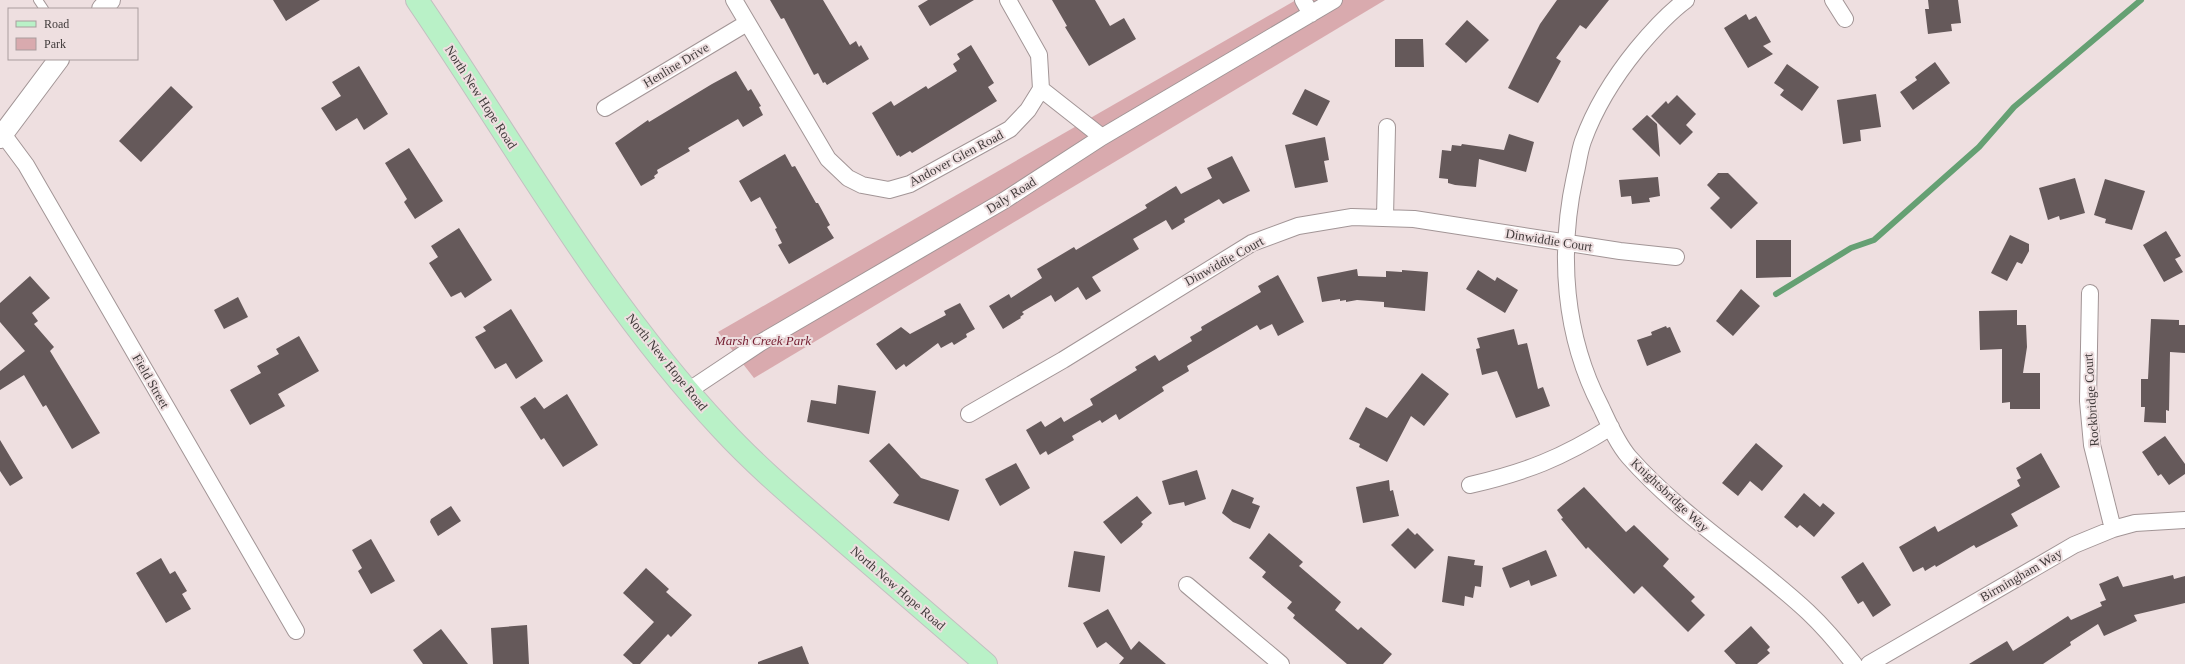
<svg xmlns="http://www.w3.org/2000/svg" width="2185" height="664" font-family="Georgia,serif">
<rect width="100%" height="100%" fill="#eedfe0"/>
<!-- green -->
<path fill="#d9aaae" d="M 1296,0 L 1385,0 L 754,378 L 718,332 Z"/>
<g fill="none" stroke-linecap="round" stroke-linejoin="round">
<!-- stream -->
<path stroke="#65a073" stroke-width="6" d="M 1776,294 L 1851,248 L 1874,240 L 1979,147 L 2014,107 L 2141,0"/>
</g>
<!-- building -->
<path fill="#65595a" d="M 273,0 L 320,0 L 286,21 Z
M 770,0 L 823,0 L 850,45 L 856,41 L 859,47 L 861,45 L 869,59 L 827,85 L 825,82 L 823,83 L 818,73 L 814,75 L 784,18 L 781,19 Z
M 928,0 L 974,0 L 930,26 L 918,6 Z
M 1052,0 L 1095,0 L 1110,26 L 1124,18 L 1136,39 L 1089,66 L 1065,27 L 1067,26 Z
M 1557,0 L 1609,0 L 1586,29 L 1580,25 L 1556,58 L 1561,61 L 1538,103 L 1508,88 L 1540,24 Z
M 1928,0 L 1958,0 L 1961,23 L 1951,24 L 1952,31 L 1928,34 L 1925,9 L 1929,9 Z
M 1746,14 L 1749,20 L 1756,16 L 1771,42 L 1763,46 L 1773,54 L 1748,68 L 1724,28 Z
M 1467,20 L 1489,40 L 1466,63 L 1445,44 Z
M 1395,39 L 1423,39 L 1424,67 L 1395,67 Z
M 971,45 L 994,83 L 988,87 L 997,101 L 912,153 L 910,151 L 900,157 L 899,155 L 897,156 L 872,113 L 891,101 L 894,106 L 926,86 L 928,89 L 957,71 L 953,64 L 960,59 L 957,54 Z
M 1935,62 L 1950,83 L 1913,110 L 1900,92 L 1917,80 L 1915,77 Z
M 1787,64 L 1819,87 L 1802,111 L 1780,95 L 1784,90 L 1774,83 Z
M 359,66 L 388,114 L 364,130 L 357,118 L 336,131 L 321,108 L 341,96 L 332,82 Z
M 736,71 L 748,91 L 751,89 L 761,106 L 759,107 L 763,115 L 743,127 L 738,119 L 688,148 L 690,151 L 657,170 L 658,173 L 654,176 L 655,178 L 641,186 L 615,143 L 648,120 L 649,122 L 712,84 Z
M 171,86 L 193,107 L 141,162 L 119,141 Z
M 1305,89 L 1330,101 L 1317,126 L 1292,114 Z
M 1876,94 L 1881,127 L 1860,130 L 1861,141 L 1843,144 L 1837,100 Z
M 1677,95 L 1696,114 L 1686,125 L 1693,132 L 1680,145 L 1651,116 L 1666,101 L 1668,104 Z
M 1647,115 L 1657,124 L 1660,157 L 1632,129 Z
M 1509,134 L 1534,142 L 1526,172 L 1479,159 L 1476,187 L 1455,185 L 1448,183 L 1448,179 L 1439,178 L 1442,150 L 1451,151 L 1452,145 L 1461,146 L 1462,144 L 1504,150 Z
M 1325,137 L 1329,160 L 1324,161 L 1328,182 L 1295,188 L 1285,145 Z
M 409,148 L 443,201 L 415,219 L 404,202 L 407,199 L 385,163 Z
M 785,154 L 792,167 L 795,166 L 816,203 L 818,203 L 830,225 L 827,227 L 834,238 L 789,264 L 778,245 L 782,243 L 775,229 L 777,228 L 760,197 L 751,202 L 739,181 Z
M 1232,156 L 1250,191 L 1223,204 L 1219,199 L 1184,219 L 1185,222 L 1172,230 L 1166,220 L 1133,239 L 1139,249 L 1092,277 L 1101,291 L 1086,300 L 1078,287 L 1055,302 L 1051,295 L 1022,312 L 1024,314 L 1020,317 L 1021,318 L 1003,329 L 989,306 L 1009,294 L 1011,298 L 1042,278 L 1037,269 L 1074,247 L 1076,250 L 1147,208 L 1145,205 L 1176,186 L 1181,194 L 1212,178 L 1207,168 Z
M 1718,173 L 1728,173 L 1758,203 L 1731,229 L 1710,208 L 1720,198 L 1707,185 Z
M 1658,177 L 1660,196 L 1649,198 L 1650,202 L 1632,204 L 1631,196 L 1621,197 L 1619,180 Z
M 2075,178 L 2085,213 L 2060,220 L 2059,216 L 2048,220 L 2039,188 Z
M 2105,179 L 2145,191 L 2132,230 L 2105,223 L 2106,219 L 2094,215 Z
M 459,228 L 492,280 L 465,298 L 461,292 L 451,297 L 429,263 L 438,257 L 431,246 Z
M 2166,231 L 2181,256 L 2175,259 L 2183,272 L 2164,282 L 2143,245 Z
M 2010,235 L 2029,244 L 2029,251 L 2022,264 L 2017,262 L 2007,281 L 1991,273 Z
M 1756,240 L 1791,240 L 1791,277 L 1756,278 Z
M 1357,269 L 1358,276 L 1386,277 L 1386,271 L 1402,272 L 1402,270 L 1428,272 L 1425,311 L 1384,307 L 1384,302 L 1357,300 L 1346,302 L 1346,300 L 1340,301 L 1340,299 L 1322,302 L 1317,277 Z
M 1478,270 L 1495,281 L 1497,277 L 1518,290 L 1505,313 L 1466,289 Z
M 1278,275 L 1304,322 L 1278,336 L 1272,324 L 1260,330 L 1257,325 L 1187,366 L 1189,371 L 1162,387 L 1164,391 L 1119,420 L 1116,414 L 1102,423 L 1100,420 L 1072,436 L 1074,440 L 1048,455 L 1046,451 L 1040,455 L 1026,430 L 1041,421 L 1045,427 L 1061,417 L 1064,422 L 1093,405 L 1090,399 L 1137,370 L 1135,367 L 1155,355 L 1159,361 L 1192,341 L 1190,337 L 1202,330 L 1201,327 L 1261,292 L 1258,286 Z
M 30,276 L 50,298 L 32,313 L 38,321 L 34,324 L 54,347 L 50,351 L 100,433 L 72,449 L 46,405 L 43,407 L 24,375 L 0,390 L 0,371 L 25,351 L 0,322 L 0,303 Z
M 1741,289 L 1760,306 L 1733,336 L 1716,321 Z
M 238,297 L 248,317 L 224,329 L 214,310 Z
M 960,303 L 975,329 L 966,334 L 967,337 L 954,345 L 952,342 L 941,348 L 938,343 L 906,367 L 904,364 L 896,370 L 876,344 L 901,327 L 910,334 L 946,315 L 944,311 Z
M 511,309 L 543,361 L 516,379 L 506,363 L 495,369 L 475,337 L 486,331 L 483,327 Z
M 2017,310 L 2017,325 L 2026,325 L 2027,347 L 2023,373 L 2040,373 L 2040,409 L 2010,409 L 2010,402 L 2002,403 L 2002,349 L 1980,350 L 1979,311 Z
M 2151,319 L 2179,320 L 2179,325 L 2185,325 L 2185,353 L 2170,352 L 2169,411 L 2166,410 L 2166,423 L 2144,422 L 2145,407 L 2141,407 L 2141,379 L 2148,379 Z
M 1666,326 L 1667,328 L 1670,327 L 1681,352 L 1647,366 L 1637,340 L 1652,335 L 1651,332 Z
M 1514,329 L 1518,345 L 1527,343 L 1538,389 L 1543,387 L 1550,406 L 1516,418 L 1497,371 L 1482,375 L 1476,349 L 1480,348 L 1477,338 Z
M 299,336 L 319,371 L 278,394 L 285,406 L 250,425 L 230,390 L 261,373 L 257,366 L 279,354 L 276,349 Z
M 1422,373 L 1449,394 L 1424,426 L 1411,416 L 1387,462 L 1359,447 L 1360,444 L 1349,439 L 1366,407 L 1387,418 Z
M 838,385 L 876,391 L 869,434 L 807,422 L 811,400 L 836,404 Z
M 567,394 L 598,445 L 563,467 L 544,438 L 541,440 L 520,407 L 535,397 L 544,409 Z
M 2165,436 L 2185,464 L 2185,474 L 2169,485 L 2161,474 L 2158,476 L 2142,452 Z
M 0,440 L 23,478 L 10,486 L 0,471 Z
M 889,443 L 921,478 L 959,490 L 949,521 L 893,503 L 899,495 L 869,461 Z
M 1756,443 L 1783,466 L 1762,491 L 1750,481 L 1738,496 L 1722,483 Z
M 2041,453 L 2060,487 L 2011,514 L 2018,526 L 1976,548 L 1974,545 L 1936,567 L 1935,565 L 1925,571 L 1923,567 L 1913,572 L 1899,547 L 1935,526 L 1938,532 L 2020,486 L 2017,480 L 2021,478 L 2016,468 Z
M 1016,463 L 1030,488 L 1000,506 L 985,479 Z
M 1197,470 L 1206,499 L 1185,506 L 1184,502 L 1169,505 L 1162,481 Z
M 1389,480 L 1390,491 L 1393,490 L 1399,516 L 1363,523 L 1356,487 Z
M 1584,487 L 1626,532 L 1634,525 L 1669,559 L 1663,566 L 1695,597 L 1691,601 L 1705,615 L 1688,632 L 1642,586 L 1634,594 L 1588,547 L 1586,549 L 1561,519 L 1563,518 L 1557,510 Z
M 1232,489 L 1254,498 L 1252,503 L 1260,506 L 1250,529 L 1233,522 L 1222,513 Z
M 1804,493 L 1820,507 L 1823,503 L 1835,513 L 1814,537 L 1800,525 L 1797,528 L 1784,517 Z
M 1137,496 L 1152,513 L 1141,522 L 1143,524 L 1141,527 L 1121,544 L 1103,522 Z
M 451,506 L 461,521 L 438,536 L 430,522 L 431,519 Z
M 1408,528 L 1415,535 L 1417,533 L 1434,550 L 1415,569 L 1391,545 Z
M 1269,533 L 1303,562 L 1299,566 L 1341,602 L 1335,610 L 1358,630 L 1361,627 L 1392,654 L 1383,664 L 1347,664 L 1293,618 L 1295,615 L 1287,608 L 1292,602 L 1262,577 L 1266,572 L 1249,558 Z
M 371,539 L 395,581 L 371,594 L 358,571 L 362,568 L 352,550 Z
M 1546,550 L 1557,576 L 1531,586 L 1529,580 L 1510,588 L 1502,568 Z
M 1074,551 L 1105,556 L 1100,592 L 1068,587 Z
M 1448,556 L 1475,560 L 1474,565 L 1483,566 L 1481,587 L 1475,586 L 1473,598 L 1465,596 L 1464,606 L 1442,602 Z
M 161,558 L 170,574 L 175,571 L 187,591 L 182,594 L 191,609 L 166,623 L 136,573 Z
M 1863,562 L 1891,605 L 1873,617 L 1863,601 L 1858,604 L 1841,577 Z
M 646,568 L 669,589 L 666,592 L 692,615 L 671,637 L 668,634 L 640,664 L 633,664 L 623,655 L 654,622 L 623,593 Z
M 2173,575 L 2174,579 L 2185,576 L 2185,603 L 2134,615 L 2137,621 L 2104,636 L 2098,624 L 2070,642 L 2071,645 L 2043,664 L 1969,664 L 2007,641 L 2013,651 L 2068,616 L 2071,620 L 2102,606 L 2100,602 L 2106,600 L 2099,584 L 2118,576 L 2123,587 Z
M 1108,609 L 1131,650 L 1139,641 L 1166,664 L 1119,664 L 1124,658 L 1106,642 L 1097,648 L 1083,623 Z
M 527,625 L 529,664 L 493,664 L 491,628 Z
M 1751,626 L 1770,647 L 1767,650 L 1770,653 L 1757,664 L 1736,664 L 1724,651 Z
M 441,629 L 468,664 L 423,664 L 413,650 Z
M 802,646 L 809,664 L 758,664 L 758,662 Z"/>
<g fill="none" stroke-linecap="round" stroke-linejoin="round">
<!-- service casing -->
<g stroke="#a29596" stroke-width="10">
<path id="service" d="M 38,0 L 44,9"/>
</g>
<!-- minor casing -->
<g stroke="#a29596" stroke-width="18">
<path id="minor" d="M 734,0 L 828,159 L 848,178 L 862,185 L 889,190 L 910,184 L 1010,129 L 1028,110 L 1041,89 L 1039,55 L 1008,0
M 1303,0 L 1311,14
M 1686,0 C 1667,14 1652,31 1637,49 C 1615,76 1595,108 1583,141 C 1579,152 1578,165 1575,176 C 1558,254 1564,336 1601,407 C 1609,424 1617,443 1629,457 C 1682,517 1750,558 1808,612 C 1825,628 1840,646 1854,664
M 1833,0 L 1845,19
M 1041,89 L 1102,137
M 605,108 L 747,23
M 3,134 L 26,165 L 296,631
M 1385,217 L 1387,127
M 2090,293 L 2088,401 L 2092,445 L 2113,529
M 688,391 L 760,343 L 1005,200 L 1102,137 L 1334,0
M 969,414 L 1063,360 L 1252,243 L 1298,226 L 1352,217 L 1414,219 L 1620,251 L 1676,257
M 1470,485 C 1526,472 1562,458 1611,427
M 1187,585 L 1281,664
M 1869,664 L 2074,545 L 2113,529 L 2135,523 L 2185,520"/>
</g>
<!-- tertiary casing -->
<g stroke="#a29596" stroke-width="22">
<path id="tertiary" d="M 102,9 L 110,0
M 0,138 L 59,59"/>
</g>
<!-- primary casing -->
<g stroke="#c2c0c0" stroke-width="24">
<path id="primary" d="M 417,0 C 516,145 601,300 722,429 C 758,468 799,502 839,537 C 888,579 937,622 986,664"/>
</g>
<!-- service -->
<use href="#service" stroke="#fff" stroke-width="8"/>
<!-- minor -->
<use href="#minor" stroke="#fff" stroke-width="16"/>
<!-- tertiary -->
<use href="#tertiary" stroke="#fff" stroke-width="20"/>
<!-- primary -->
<use href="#primary" stroke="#b9f1c7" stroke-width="22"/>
</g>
<g text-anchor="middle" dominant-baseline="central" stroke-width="4" stroke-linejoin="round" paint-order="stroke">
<!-- street labels -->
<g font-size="13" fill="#413b3b" stroke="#eedfe0">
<text transform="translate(676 65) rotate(-31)">Henline Drive</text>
<text transform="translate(481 97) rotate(57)">North New Hope Road</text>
<text transform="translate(956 158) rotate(-28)">Andover Glen Road</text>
<text transform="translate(1011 195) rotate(-32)">Daly Road</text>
<text transform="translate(1549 240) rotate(9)">Dinwiddie Court</text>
<text transform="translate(1224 261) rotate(-29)">Dinwiddie Court</text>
<text transform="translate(667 362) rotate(51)">North New Hope Road</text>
<text transform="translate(151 381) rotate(60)">Field Street</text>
<text transform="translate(2091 400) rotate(-94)">Rockbridge Court</text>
<text transform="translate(1670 495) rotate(43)">Knightsbridge Way</text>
<text transform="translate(2021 575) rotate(-30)">Birmingham Way</text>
<text transform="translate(898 588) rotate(41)">North New Hope Road</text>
</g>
<!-- park labels -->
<g font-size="13" font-style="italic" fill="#741d30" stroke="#eedfe0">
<text x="763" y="340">Marsh Creek Park</text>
</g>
</g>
<!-- legend -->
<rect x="8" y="8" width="130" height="52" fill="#eedfe0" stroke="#a99d9e"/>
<rect x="16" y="21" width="20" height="6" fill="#b9f1c7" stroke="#a99d9e"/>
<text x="44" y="28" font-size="12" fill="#413b3b">Road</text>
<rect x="16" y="38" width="20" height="12" fill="#d9aaae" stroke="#a99d9e"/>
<text x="44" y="48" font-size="12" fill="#413b3b">Park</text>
</svg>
